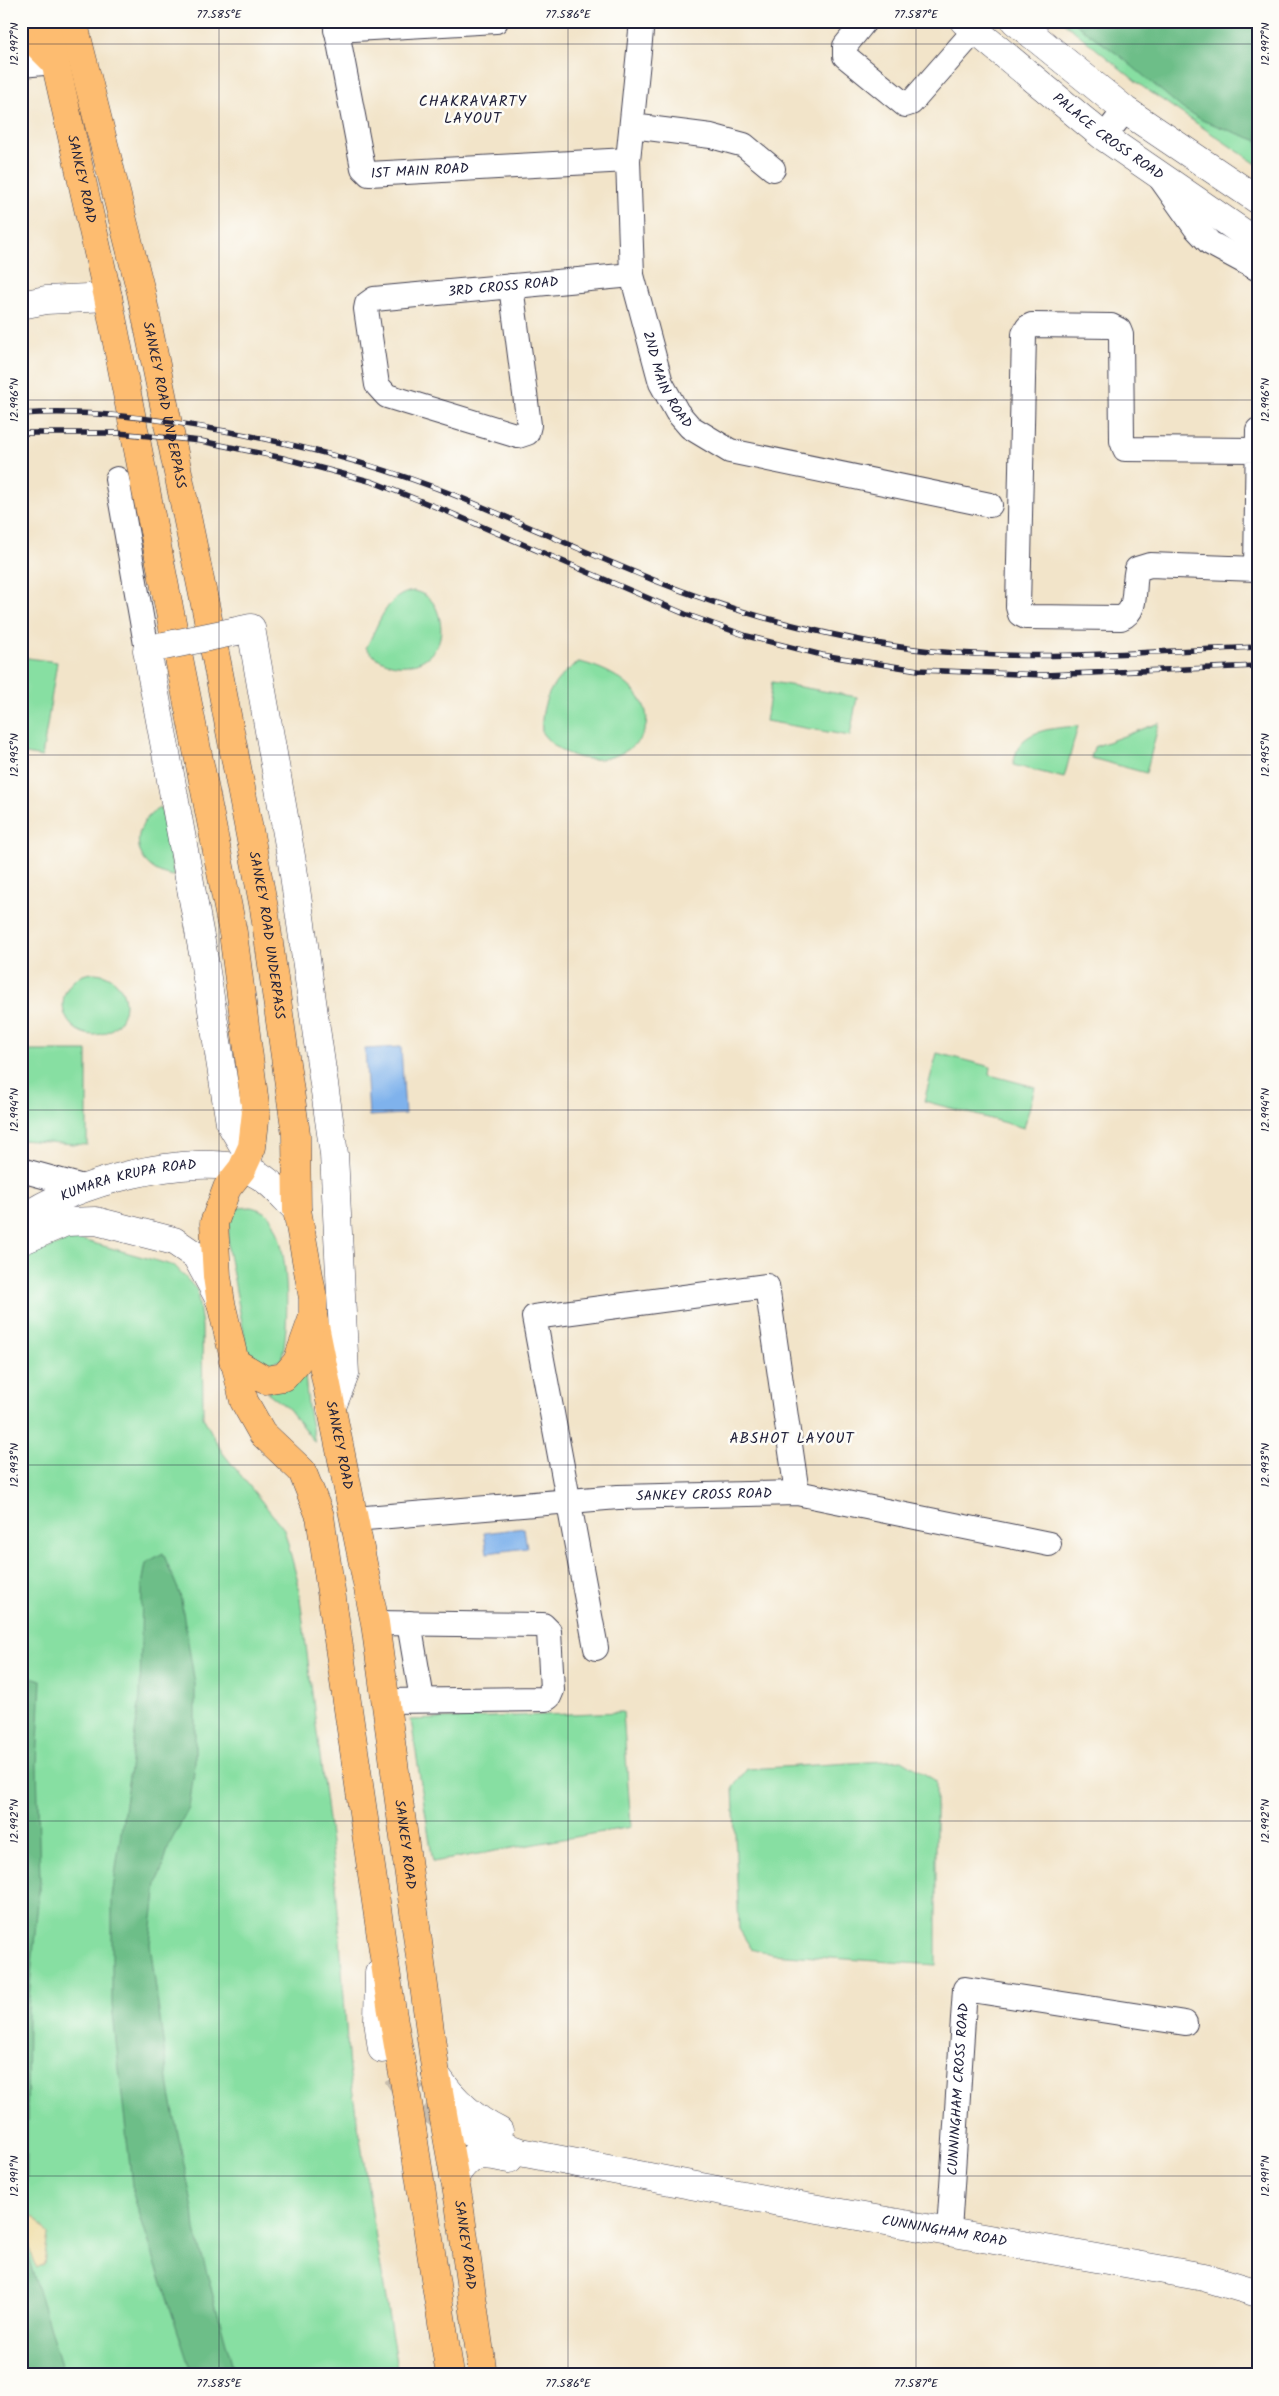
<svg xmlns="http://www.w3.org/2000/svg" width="1279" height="2396" font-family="Kalam,sans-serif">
<rect width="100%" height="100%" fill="#fdfcf7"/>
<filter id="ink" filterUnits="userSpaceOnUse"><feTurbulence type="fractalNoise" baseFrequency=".02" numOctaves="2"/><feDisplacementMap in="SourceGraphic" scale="10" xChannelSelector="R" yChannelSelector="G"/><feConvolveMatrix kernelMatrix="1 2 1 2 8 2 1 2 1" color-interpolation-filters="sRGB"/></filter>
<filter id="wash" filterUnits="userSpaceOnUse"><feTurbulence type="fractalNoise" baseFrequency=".0096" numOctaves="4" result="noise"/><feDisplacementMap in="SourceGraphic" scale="20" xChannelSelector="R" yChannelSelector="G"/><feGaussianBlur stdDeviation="1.12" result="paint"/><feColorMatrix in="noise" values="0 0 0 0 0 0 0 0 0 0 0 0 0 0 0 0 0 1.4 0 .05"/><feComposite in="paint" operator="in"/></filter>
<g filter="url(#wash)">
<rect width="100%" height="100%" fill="#f2e4c9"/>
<!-- green -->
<path fill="#87dfa2" stroke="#54806e" d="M 1062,21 L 1258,21 L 1258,165 L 1143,87 Z
M 414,591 C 429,595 435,602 439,616 C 452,663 394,682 366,648 C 378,626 386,594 414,591 Z
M 21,657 L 57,662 L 42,757 L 21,753 Z
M 580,662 C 600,667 618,675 633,690 C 682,740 588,792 542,733 C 540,702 552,678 580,662 Z
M 772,682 L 857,697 L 850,736 L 766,721 Z
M 1159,723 L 1146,773 L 1091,758 L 1094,747 Z
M 1078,726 L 1064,778 L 1013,765 C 1014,760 1016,752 1019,746 C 1031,728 1059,728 1078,726 Z
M 161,807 L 174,876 C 134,871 125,827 161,807 Z
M63 1004a31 31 0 1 1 62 0a31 31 0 1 1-62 0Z
M 21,1051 L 87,1051 L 87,1145 L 21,1140 Z
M 937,1053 L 991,1067 L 990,1075 L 1035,1087 L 1024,1128 L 924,1101 Z
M 251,1207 C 255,1208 261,1210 265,1212 C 291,1231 290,1332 281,1360 L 265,1365 L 251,1358 L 246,1344 L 228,1248 L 229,1222 L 238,1208 Z
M 75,1238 L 175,1266 L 197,1290 L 202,1326 L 203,1417 L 222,1452 L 284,1529 L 298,1582 L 336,1883 L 349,2069 L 398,2375 L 21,2375 L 21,1262 L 33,1254 Z
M 305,1375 L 308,1407 L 315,1443 L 289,1409 L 267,1392 L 291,1385 Z
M 623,1712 L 631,1827 L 433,1862 L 411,1720 Z
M 902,1760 L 936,1781 L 936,1965 L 771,1954 L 751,1948 L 739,1929 L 733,1787 L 747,1769 Z"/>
<!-- forest -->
<path fill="#6dbe88" stroke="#487062" d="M 1072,21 L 1258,21 L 1258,141 L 1204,121 L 1183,109 L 1120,56 Z
M 163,1553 L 180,1594 L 195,1684 L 195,1765 L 189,1808 L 170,1843 L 157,1884 L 150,1944 L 170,2094 L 193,2209 L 195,2230 L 235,2375 L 192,2375 L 133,2194 L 112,2005 L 112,1897 L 140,1697 L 142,1585 L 146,1563 Z
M 21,1674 L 41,1680 L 37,1765 L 40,1880 L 28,2009 L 26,2250 L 64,2375 L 21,2375 Z"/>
<!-- sand -->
<path fill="#eeda9e" stroke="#887e6c" d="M 30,2215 L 35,2218 L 48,2234 L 44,2264 L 37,2268 C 27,2253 29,2233 30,2215 Z"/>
<!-- water -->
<path fill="#7fb2ec" stroke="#506a94" d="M 401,1047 L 405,1114 L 369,1116 L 365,1049 Z
M 524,1528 L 527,1548 L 487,1553 L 484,1533 Z"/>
</g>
<g filter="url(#ink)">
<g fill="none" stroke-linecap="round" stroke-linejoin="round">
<!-- tertiary-tunnel -->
<path stroke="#c8bdad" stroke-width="28" stroke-dasharray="28 14" stroke-linecap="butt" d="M 397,2075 C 410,2098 437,2114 459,2127"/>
<!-- minor casing -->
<g stroke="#413f50" stroke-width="26">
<g id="minor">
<path id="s1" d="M 335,21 L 363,168 L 369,174 L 628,160"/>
<path id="s2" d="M 642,21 L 628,160 L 632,275 L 661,383 L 677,412 L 690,427 L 730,451 L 990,505"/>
<path d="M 865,21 L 845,46 L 845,56 L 905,105 L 911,103 L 975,30"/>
<path d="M 336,30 L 496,21"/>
<path d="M 21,65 L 55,62"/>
<path d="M 632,126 L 711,136 L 744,145 L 773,169"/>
<path d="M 1104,137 L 1125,110"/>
<path d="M 1161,179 L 1195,227 L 1210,243 L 1258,269"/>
<path id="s3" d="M 511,286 L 529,425 L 527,433 L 518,436 L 387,396 L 377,385 L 366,309 L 367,304 L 374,299 L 632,275"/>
<path d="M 1258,450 L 1125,449 L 1122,441 L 1121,335 L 1119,330 L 1111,326 L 1032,325 L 1028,327 L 1024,334 L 1018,607 L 1020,614 L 1026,617 L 1121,618 C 1139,611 1132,586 1137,569 L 1150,565 L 1256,569 L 1258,430"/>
<path d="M 117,479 L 147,650"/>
<path d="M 21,1170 L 87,1188"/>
<path id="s4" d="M 354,1519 L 618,1497 L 797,1493 L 1049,1544"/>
<path d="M 375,1623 L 543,1625 L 549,1631 L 552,1690 L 549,1697 L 546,1699 L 386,1701"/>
<path d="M 409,1623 L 422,1699"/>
<path d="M 596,1648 L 534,1317 L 767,1286 L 797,1493"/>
<path id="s5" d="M 949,2231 L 965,1989 L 1185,2023"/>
</g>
</g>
<!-- tertiary casing -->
<g stroke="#413f50" stroke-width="29">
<g id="tertiary">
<path id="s6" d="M 964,21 L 1104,137 L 1258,243"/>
<path d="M 1015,21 L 1125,110 L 1258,200"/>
<path d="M 21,305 L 46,300 L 108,297"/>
<path d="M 237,631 L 251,628 L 293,868 L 334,1154 L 345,1374 L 331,1409"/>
<path d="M 164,646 L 147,650 L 203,953 L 230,1123 L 249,1155"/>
<path id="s7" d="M 21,1220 C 70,1183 192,1151 250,1171 C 269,1178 283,1197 297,1210"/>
<path d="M 21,1241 L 66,1222 L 96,1221 L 174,1241 L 196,1256 L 220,1300"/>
<path d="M 379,1973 L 378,2021 L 382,2049"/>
<path d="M 436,2075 C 452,2098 474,2119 499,2131"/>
<path id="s8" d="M 465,2130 L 480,2138 L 520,2152 L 784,2203 L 1204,2277 L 1258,2293"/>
<path d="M 454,2178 C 470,2151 480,2153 509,2159"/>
</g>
</g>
<!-- primary casing -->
<g stroke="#413f50" stroke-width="29">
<g id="primary">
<path d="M 21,21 L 24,31 L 55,62"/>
<path id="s9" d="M 46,21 L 108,297 L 233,933 L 256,1112 L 252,1147 L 242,1169 L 227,1188 L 214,1223 L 217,1276 L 221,1303 L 244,1401 L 262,1433 L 302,1471 L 320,1516 L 391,2005 L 408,2103 L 450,2375"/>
<path id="s10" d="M 73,21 L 141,292 L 217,663 L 264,908 L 296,1134 L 297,1210 L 313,1298 L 313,1316 L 375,1623 L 436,2075 L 459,2203 L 483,2375"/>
<path d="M 233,1361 L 265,1380 L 284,1377 L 297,1362 L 313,1317"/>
</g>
</g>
<!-- minor -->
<use href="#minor" stroke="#fff" stroke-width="24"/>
<!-- tertiary -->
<use href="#tertiary" stroke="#fff" stroke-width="28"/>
<!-- primary -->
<use href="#primary" stroke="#fdbc6f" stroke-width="28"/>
<!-- rail casing -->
<g stroke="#22223b" stroke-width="5.5">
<path id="rail" d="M 21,414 C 89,409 159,419 225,431 C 305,446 383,466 459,497 C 559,538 657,588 762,617 C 817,632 874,645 931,651 C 1040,661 1149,652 1258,647
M 21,433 L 118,433 L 201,441 L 283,458 L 373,482 L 446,511 L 685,614 L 747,636 L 822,655 L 918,670 L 1044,675 L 1258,666"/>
</g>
<!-- rail -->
<use href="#rail" stroke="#fdfcf7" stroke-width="4" stroke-dasharray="11" stroke-linecap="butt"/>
<!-- tertiary-bridge casing -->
<g stroke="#413f50" stroke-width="29" stroke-linecap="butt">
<path id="tertiary-bridge" d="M 164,646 L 237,631"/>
</g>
<!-- tertiary-bridge -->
<use href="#tertiary-bridge" stroke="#fff" stroke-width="28"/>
</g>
</g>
<!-- ticks -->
<path fill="none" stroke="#22223b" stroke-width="1" stroke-opacity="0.45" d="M 219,21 L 219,2375M 568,21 L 568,2375M 916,21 L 916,2375M 21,44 L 1258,44M 21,400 L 1258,400M 21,755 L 1258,755M 21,1110 L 1258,1110M 21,1465 L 1258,1465M 21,1821 L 1258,1821M 21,2176 L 1258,2176"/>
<g text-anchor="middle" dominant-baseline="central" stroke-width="5" stroke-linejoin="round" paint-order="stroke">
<!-- street labels -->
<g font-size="14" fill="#22223b" stroke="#fdfcf7">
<text stroke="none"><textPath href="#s6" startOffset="185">PALACE CROSS ROAD</textPath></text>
<text stroke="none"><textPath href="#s1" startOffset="209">1ST MAIN ROAD</textPath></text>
<text stroke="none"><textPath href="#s9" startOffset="162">SANKEY ROAD</textPath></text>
<text stroke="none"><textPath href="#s3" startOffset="530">3RD CROSS ROAD</textPath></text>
<text stroke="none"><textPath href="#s2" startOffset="366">2ND MAIN ROAD</textPath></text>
<text stroke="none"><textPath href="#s10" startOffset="395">SANKEY ROAD UNDERPASS</textPath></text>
<text stroke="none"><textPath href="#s10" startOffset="935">SANKEY ROAD UNDERPASS</textPath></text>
<text stroke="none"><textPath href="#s7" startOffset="116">KUMARA KRUPA ROAD</textPath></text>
<text stroke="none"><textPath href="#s10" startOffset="1451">SANKEY ROAD</textPath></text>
<text stroke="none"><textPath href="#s4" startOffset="351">SANKEY CROSS ROAD</textPath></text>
<text stroke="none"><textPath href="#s10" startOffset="1856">SANKEY ROAD</textPath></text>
<text stroke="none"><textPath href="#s5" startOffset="142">CUNNINGHAM CROSS ROAD</textPath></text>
<text stroke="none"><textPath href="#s8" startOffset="491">CUNNINGHAM ROAD</textPath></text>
<text stroke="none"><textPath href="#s10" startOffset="2261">SANKEY ROAD</textPath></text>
</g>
<!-- neighbourhood labels -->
<g font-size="15" letter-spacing="1" fill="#22223b" stroke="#fdfcf7">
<text x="473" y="102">CHAKRAVARTY<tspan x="473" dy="17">LAYOUT</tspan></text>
<text x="792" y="1439">ABSHOT LAYOUT</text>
</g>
</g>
<!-- margin -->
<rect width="1279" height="2396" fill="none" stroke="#fdfcf7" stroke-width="55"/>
<rect x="28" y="28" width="1224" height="2340" fill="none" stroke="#22223b" stroke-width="2"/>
<g font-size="12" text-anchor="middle" fill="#22223b">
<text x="219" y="18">77.585°E</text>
<text x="568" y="18">77.586°E</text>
<text x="916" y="18">77.587°E</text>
<text transform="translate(14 44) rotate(-90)" y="4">12.997°N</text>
<text transform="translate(1265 44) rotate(-90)" y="4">12.997°N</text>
<text transform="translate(14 400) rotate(-90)" y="4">12.996°N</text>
<text transform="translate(1265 400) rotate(-90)" y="4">12.996°N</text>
<text transform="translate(14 755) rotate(-90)" y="4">12.995°N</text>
<text transform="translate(1265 755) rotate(-90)" y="4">12.995°N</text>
<text transform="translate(14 1110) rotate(-90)" y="4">12.994°N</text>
<text transform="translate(1265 1110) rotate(-90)" y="4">12.994°N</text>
<text transform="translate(14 1465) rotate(-90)" y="4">12.993°N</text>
<text transform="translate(1265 1465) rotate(-90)" y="4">12.993°N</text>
<text transform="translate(14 1821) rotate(-90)" y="4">12.992°N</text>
<text transform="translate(1265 1821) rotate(-90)" y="4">12.992°N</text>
<text transform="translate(14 2176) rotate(-90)" y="4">12.991°N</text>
<text transform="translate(1265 2176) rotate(-90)" y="4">12.991°N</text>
<text x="219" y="2387">77.585°E</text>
<text x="568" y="2387">77.586°E</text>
<text x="916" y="2387">77.587°E</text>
</g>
</svg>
